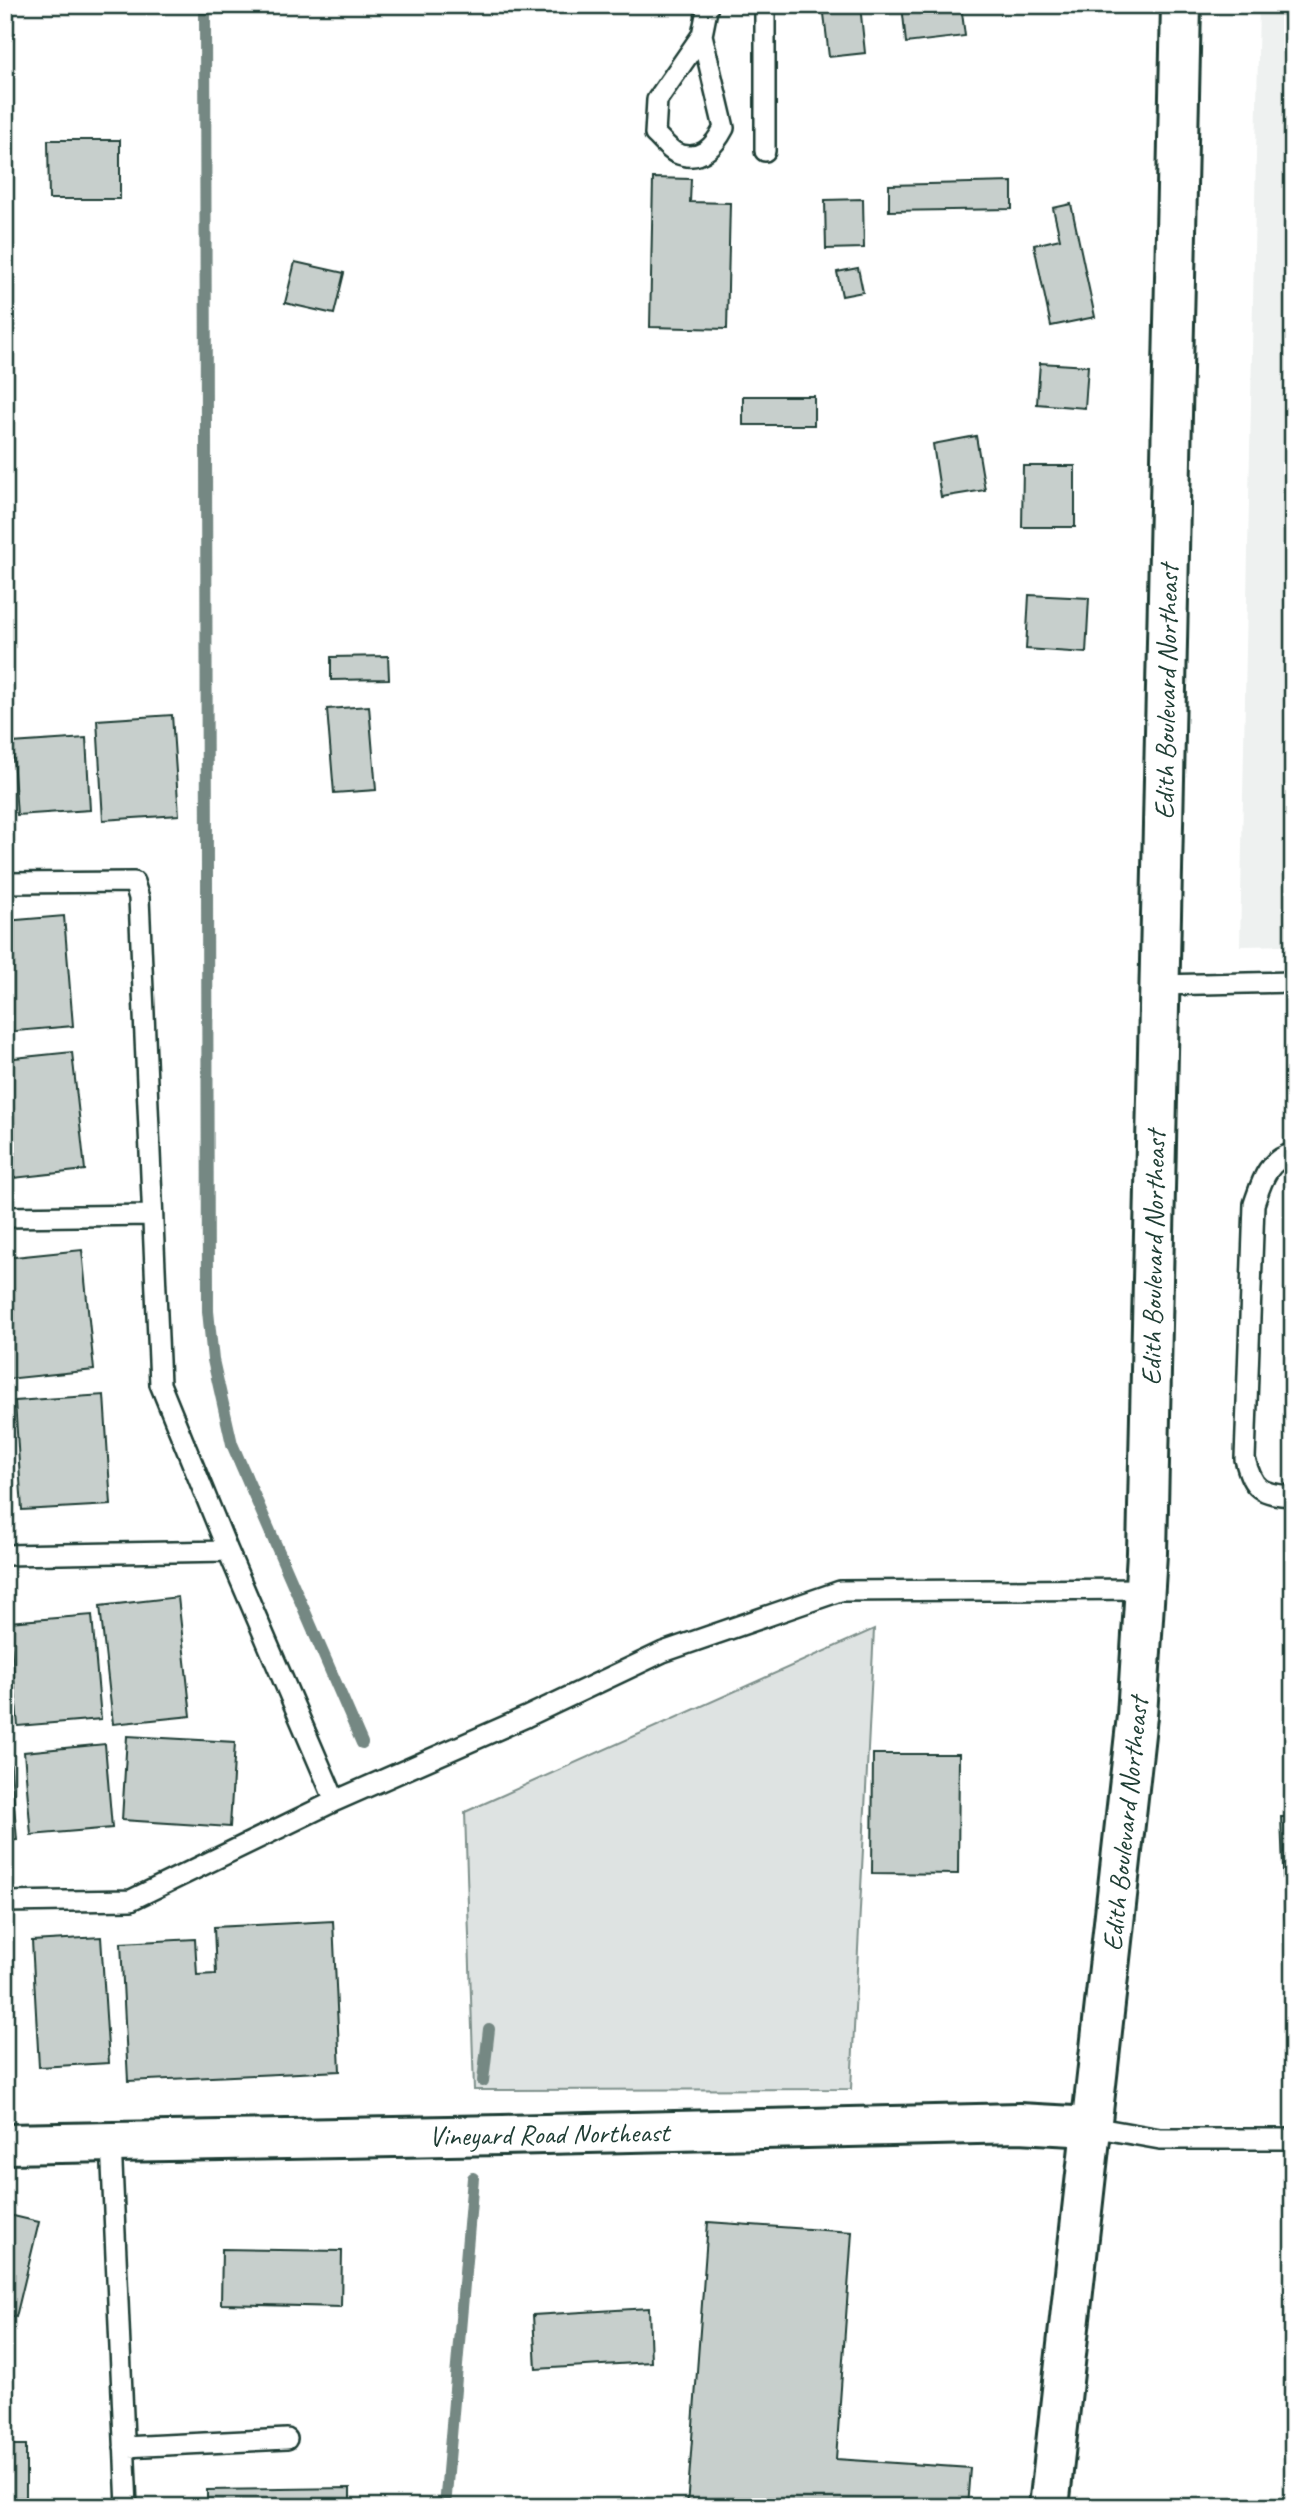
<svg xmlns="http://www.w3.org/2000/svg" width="1298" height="2512" font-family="Caveat,sans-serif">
<rect width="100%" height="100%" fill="#fff"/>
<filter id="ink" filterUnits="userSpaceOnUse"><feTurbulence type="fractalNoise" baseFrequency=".0143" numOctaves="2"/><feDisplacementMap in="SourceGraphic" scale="14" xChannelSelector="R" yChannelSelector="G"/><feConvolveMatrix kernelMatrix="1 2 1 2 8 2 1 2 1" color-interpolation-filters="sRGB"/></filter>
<g filter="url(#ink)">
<!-- built -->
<path fill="#eef1f0" d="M 1259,5 L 1293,5 L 1293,945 L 1240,946 Z"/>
<!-- green -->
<path fill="#dee3e2" stroke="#7e908b" stroke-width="2" d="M 874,1629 L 851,2089 L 474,2090 L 465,1812 Z"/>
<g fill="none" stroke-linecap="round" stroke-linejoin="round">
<!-- stream -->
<path stroke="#758883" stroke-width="12" d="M 205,5 L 208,1311 L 213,1360 L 232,1444 L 362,1743
M 483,2081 L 489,2029
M 445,2507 L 473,2178"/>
</g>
<!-- building -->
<path fill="#c7cfcc" stroke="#1f3d34" stroke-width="2" d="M 823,5 L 860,5 L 865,53 L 829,57 Z
M 902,5 L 961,5 L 965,36 L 906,43 Z
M 48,140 L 120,140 L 120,199 L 49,199 Z
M 653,178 L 691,179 L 690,202 L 730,203 L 727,329 L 650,327 Z
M 1012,182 L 1012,209 L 889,211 L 889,185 Z
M 863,199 L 864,248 L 826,249 L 825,200 Z
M 1071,204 L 1095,317 L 1051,326 L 1034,245 L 1060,239 L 1053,208 Z
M 295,262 L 344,273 L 334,314 L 285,303 Z
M 858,268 L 863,292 L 842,296 L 837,272 Z
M 1040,363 L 1088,366 L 1085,408 L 1037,404 Z
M 743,396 L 814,396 L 814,425 L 743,425 Z
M 976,436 L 985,490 L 941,497 L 933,444 Z
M 1023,466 L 1075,466 L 1075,527 L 1022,527 Z
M 1029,595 L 1089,598 L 1086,653 L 1026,649 Z
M 388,656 L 389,679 L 331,680 L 331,657 Z
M 369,706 L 376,790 L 334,793 L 327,709 Z
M 172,715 L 179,815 L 103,820 L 97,720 Z
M 86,738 L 90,810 L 17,815 L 12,743 Z
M 5,783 L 9,828 L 5,829 Z
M 64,916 L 73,1026 L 5,1032 L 5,921 Z
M 72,1052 L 85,1170 L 5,1179 L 5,1059 Z
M 82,1250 L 94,1370 L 7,1379 L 5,1357 L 5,1258 Z
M 104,1395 L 111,1505 L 22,1510 L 15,1401 Z
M 178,1597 L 191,1716 L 113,1724 L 100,1606 Z
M 92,1615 L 101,1719 L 18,1726 L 9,1622 Z
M 127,1736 L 235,1742 L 230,1827 L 122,1820 Z
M 105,1744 L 112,1828 L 31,1835 L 24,1752 Z
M 9,1745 L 17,1840 L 5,1841 L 5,1746 Z
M 873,1754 L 959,1754 L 958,1874 L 872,1873 Z
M 1281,1817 L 1293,1817 L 1293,1918 L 1285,1919 Z
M 333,1921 L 340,2071 L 128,2081 L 121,1943 L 195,1939 L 197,1975 L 216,1974 L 214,1927 Z
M 101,1937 L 109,2063 L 39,2067 L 32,1941 Z
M 5,2214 L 39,2222 L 16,2317 L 5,2314 Z
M 708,2222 L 852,2232 L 836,2459 L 970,2468 L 967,2507 L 687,2507 Z
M 222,2249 L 342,2251 L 341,2307 L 221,2304 Z
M 649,2308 L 651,2362 L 536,2369 L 533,2315 Z
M 5,2445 L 26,2445 L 26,2507 L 5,2507 Z
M 350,2488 L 350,2507 L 207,2507 L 207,2490 Z"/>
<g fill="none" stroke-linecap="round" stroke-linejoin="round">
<!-- lane casing -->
<g stroke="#1f3d34" stroke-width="24">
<path id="lane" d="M 765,5 L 765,151
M 702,35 L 657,100 L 655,134 C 661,139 668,149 676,153 C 700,163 714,147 724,128 L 702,35 L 708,5
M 5,883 L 134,882 L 139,898 L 160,1384 L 228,1551
M 1159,985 L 1293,982
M 1293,1153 C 1267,1160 1262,1181 1254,1204 L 1245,1459 C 1253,1490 1261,1494 1293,1496
M 5,1217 L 152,1215
M 5,1555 L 228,1551 L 335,1801
M 5,1902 L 131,1900 L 335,1801 L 526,1717 L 663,1652 L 840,1591 L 1145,1589
M 1092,2127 L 1160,2139 L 1293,2139
M 111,2142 L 127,2507
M 124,2447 L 287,2439"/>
</g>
<!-- street casing -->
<g stroke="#1f3d34" stroke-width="44">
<path id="street" d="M 5,2144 L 502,2135 L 1019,2123 L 1092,2127"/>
</g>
<!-- secondary casing -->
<g stroke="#1f3d34" stroke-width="44">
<path id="secondary" d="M 1049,2507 L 1137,1716 L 1147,1553 L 1181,5"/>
</g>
<!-- lane -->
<use href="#lane" stroke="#fff" stroke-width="19"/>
<!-- street -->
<use href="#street" stroke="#fff" stroke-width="38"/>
<!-- secondary -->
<use href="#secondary" stroke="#fff" stroke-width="38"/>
</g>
</g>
<g text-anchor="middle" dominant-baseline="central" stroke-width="5" stroke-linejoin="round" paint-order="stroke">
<!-- street labels -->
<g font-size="28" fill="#1f3d34" stroke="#fff">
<text transform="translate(1166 692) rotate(-89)">Edith Boulevard Northeast</text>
<text transform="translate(1153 1258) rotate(-89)">Edith Boulevard Northeast</text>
<text transform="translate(1125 1824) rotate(-84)">Edith Boulevard Northeast</text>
<text transform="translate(549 2134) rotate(-1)">Vineyard Road Northeast</text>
</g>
</g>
<!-- margin -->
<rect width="1298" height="2512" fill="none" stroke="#fff" stroke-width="28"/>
<rect x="14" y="14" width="1270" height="2484" fill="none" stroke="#1f3d34" stroke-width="2.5" filter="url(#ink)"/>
</svg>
